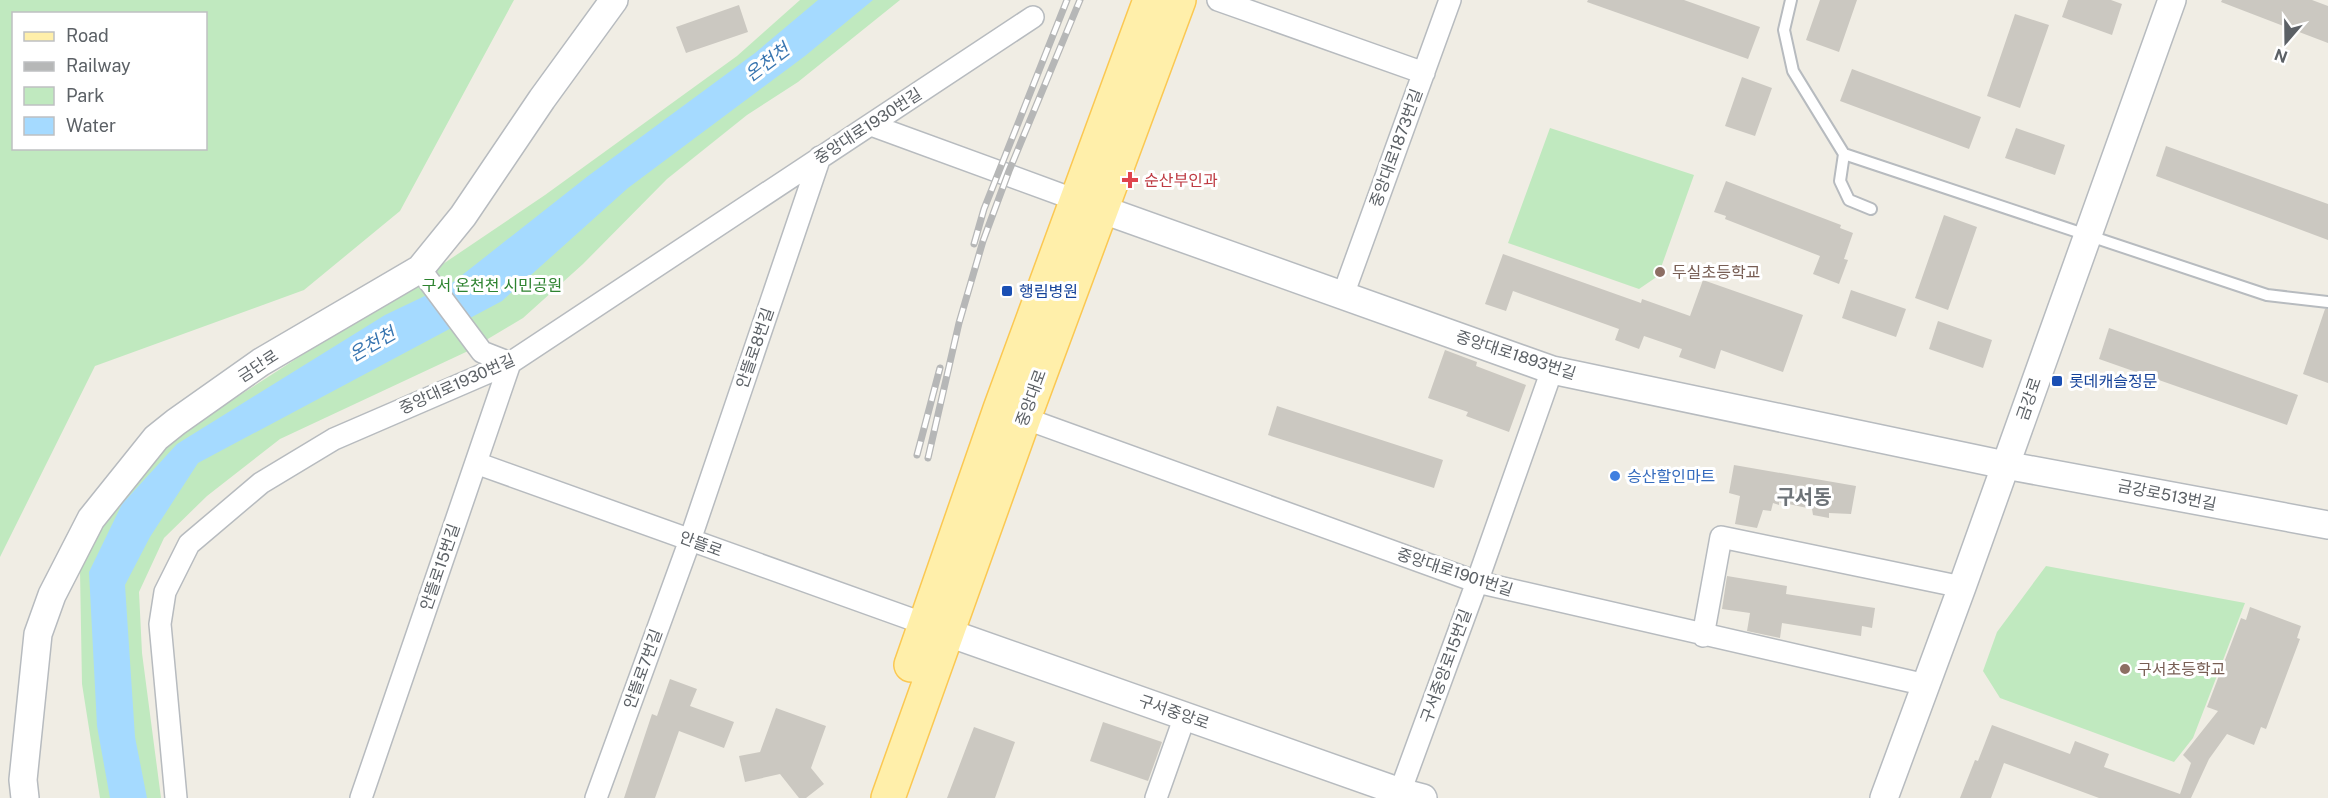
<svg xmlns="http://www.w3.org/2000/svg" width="2328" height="798" font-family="'Public Sans','Noto Sans KR',sans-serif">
<rect width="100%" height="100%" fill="#f0ede4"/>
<!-- green -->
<path fill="#c0e9bf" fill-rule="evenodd" d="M 0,0 L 514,0 L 400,211 L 304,290 L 95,366 L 0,557 ZM 14,14 L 206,14 L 206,148 L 14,148 Z
M 800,0 L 900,0 L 798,82 L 747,115 L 667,179 L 583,264 L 523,318 L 466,352 L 280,439 L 207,496 L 164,538 L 139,592 L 142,653 L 161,798 L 100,798 L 82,684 L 80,571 L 86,547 L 164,444 L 440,266 L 545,195 L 737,56 Z
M 1550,128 L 1694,175 L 1658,276 L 1639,289 L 1508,243 Z
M 2046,566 L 2245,603 L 2193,738 L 2174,762 L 2000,698 L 1983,671 L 1997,632 Z"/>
<!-- water -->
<path fill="#a5daff" d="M 818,0 L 873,0 L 805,56 L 628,188 L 502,301 L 198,463 L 150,537 L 125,585 L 135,737 L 147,798 L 110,798 L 97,726 L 89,572 L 122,504 L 177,444 L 385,315 L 452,283 L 588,176 L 755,53 Z"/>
<!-- building -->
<path fill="#cbc8c1" d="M 1588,0 L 1684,0 L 1760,27 L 1748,59 L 1587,2 Z
M 1820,0 L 1857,0 L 1839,52 L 1806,40 Z
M 2068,0 L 2111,0 L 2122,4 L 2112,35 L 2062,17 Z
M 2222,0 L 2312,0 L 2328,6 L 2328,43 L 2221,2 Z
M 739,5 L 748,32 L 686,53 L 676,27 Z
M 2015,14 L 2049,25 L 2020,108 L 1987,96 Z
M 1852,69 L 1981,117 L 1969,149 L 1840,101 Z
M 1742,77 L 1772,88 L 1755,136 L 1725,126 Z
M 2016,128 L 2065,145 L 2055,175 L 2005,158 Z
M 2166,146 L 2328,204 L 2328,240 L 2156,176 Z
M 1726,181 L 1841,225 L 1840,228 L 1853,233 L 1844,259 L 1848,260 L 1839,284 L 1813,274 L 1820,256 L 1725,219 L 1726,216 L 1714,212 Z
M 1944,215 L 1977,227 L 1948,310 L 1915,298 Z
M 1503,254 L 1641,303 L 1642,299 L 1690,316 L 1703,280 L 1803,315 L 1783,372 L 1721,350 L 1715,369 L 1679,357 L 1682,349 L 1644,336 L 1639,349 L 1615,340 L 1619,329 L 1513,291 L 1506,311 L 1485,304 Z
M 1851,290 L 1906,309 L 1896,337 L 1842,318 Z
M 2325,309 L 2328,309 L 2328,383 L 2303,374 Z
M 1938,321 L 1992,340 L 1983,368 L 1929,349 Z
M 2109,328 L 2298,395 L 2287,425 L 2099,359 Z
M 1445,350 L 1477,362 L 1476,366 L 1526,385 L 1509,432 L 1466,416 L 1468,412 L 1428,398 Z
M 1277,406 L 1443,460 L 1434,488 L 1268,435 Z
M 1734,465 L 1856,486 L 1851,514 L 1829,513 L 1829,518 L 1813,515 L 1812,509 L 1779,502 L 1779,505 L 1773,503 L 1771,511 L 1763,510 L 1757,528 L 1735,524 L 1740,496 L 1729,493 Z
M 1727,576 L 1787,586 L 1786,594 L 1875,608 L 1872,628 L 1862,626 L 1861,636 L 1782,623 L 1780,638 L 1747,631 L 1750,613 L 1722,609 Z
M 2250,607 L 2301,626 L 2297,638 L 2300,639 L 2266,729 L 2261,727 L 2254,745 L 2227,734 L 2209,759 L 2191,798 L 2099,798 L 2004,763 L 1991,798 L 1960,798 L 1975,760 L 1978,761 L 1992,725 L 2070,754 L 2075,741 L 2109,754 L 2104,767 L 2180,794 L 2191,763 L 2183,755 L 2218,711 L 2207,707 L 2241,618 L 2246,620 Z
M 670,679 L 697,689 L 690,706 L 734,722 L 724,748 L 679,731 L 655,798 L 624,798 L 652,714 L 657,716 Z
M 776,708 L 826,726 L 811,768 L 824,784 L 806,798 L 799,798 L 780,774 L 745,782 L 739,756 L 760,752 Z
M 1103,722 L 1162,742 L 1148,781 L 1090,761 Z
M 974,727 L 1015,742 L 995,798 L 947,798 Z"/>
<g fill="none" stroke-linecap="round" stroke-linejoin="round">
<!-- service casing -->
<g stroke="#b7bbbf" stroke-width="14">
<path id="service" d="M 1791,0 L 1784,30 L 1793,71 L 1844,154
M 1871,209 L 1849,200 L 1840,181 L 1844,154 L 2267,295 L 2328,302"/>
</g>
<!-- minor casing -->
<g stroke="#b7bbbf" stroke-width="24">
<path id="minor" d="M 1218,0 L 1424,73
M 871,125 L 1076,200
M 1343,295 L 1450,0
M 1013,414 L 1477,582 L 1926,685
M 476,463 L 925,624
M 1703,636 L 1721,537 L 1962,587
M 1400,792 L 1477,582 L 1552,370
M 176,798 L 160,624 L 165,592 L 189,544 L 261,483 L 334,439 L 510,363 L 1033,17
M 361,798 L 510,363 L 482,352 L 420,269
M 596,798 L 690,540 L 820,157
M 1156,798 L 1185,716"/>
</g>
<!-- tertiary casing -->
<g stroke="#b7bbbf" stroke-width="30">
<path id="tertiary" d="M 1084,203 L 1552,370 L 2005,465 L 2328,525
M 929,626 L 1400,792 L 1423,798
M 25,798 L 23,780 L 38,634 L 52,595 L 91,519 L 156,438 L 176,422 L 261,362 L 420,269 L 463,216 L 542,99 L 614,0
M 1884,798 L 1962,587 L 2172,0"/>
</g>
<!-- primary casing -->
<g stroke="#fbc852" stroke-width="36">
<path id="primary" d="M 911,665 L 1000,409 L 1150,0
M 888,798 L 1024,418 L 1179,0"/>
</g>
<!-- service -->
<use href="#service" stroke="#fff" stroke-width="10"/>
<!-- minor -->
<use href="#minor" stroke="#fff" stroke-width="21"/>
<!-- tertiary -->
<use href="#tertiary" stroke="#fff" stroke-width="27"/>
<!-- primary -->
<use href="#primary" stroke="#ffefaa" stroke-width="33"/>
<!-- rail casing -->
<g stroke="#b6b7b7" stroke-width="7">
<path id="rail" d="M 974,244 L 984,209 L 1067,0
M 917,455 L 940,368
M 928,458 L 959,323 L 983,241 L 1009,171 L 1080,0"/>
</g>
<!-- rail -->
<use href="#rail" stroke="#fff" stroke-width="4.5" stroke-dasharray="14" stroke-linecap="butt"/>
</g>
<!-- markers -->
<path fill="#e0444e" stroke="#fff" stroke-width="2" d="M1127 171h6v6h6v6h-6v6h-6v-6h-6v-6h6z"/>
<g fill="#8d6e63" stroke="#fff" stroke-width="2">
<circle cx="1660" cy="272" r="6"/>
<circle cx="2125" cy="669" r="6"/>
</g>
<g fill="#1a4fb4" stroke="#fff" stroke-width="2">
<rect x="1001" y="285" width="12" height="12" rx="3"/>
<rect x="2051" y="375" width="12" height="12" rx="3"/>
</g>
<circle fill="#3f7fe0" stroke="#fff" stroke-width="2" cx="1615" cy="476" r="6"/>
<g text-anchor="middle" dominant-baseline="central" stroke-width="6" stroke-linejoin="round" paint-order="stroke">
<!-- street labels -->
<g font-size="16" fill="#5c6166" stroke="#fff">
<text transform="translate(868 126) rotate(-33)">중앙대로1930번길</text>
<text transform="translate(1396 148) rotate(-70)">중앙대로1873번길</text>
<text transform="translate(755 348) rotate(-71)">안뜰로8번길</text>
<text transform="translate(1516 355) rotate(18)">중앙대로1893번길</text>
<text transform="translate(258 366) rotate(-33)">금단로</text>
<text transform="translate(457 384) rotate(-24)">중앙대로1930번길</text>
<text transform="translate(1031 398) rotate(-70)">중앙대로</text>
<text transform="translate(2029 399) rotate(-71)">금강로</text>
<text transform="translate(2167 495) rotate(11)">금강로513번길</text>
<text transform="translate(701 544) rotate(20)">안뜰로</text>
<text transform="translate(440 567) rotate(-71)">안뜰로15번길</text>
<text transform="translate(1455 572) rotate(18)">중앙대로1901번길</text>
<text transform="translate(1446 666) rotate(-70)">구서중앙로15번길</text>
<text transform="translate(643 669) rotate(-70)">안뜰로7번길</text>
<text transform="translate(1174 712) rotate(19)">구서중앙로</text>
</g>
<!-- health labels -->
<g font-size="16" fill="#be3a42" stroke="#fff" text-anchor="start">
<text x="1144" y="180">순산부인과</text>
</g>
<!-- education labels -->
<g font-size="16" fill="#785e54" stroke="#fff" text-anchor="start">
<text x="1672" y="272">두실초등학교</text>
<text x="2137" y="669">구서초등학교</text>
</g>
<!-- park labels -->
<g font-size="16" fill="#2e8330" stroke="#fff">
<text x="492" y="285">구서 온천천 시민공원</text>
</g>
<!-- transit labels -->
<g font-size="16" fill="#164399" stroke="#fff" text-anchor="start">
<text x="1019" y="291">행림병원</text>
<text x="2069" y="381">롯데캐슬정문</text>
</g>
<!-- shop labels -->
<g font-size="16" fill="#366cbe" stroke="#fff" text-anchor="start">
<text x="1627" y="476">승산할인마트</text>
</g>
<!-- water labels -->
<g font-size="18" font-style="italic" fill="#3875b0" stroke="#fff">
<text transform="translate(767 62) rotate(-37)">온천천</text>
<text transform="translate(372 344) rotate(-30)">온천천</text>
</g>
<!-- quarter labels -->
<g font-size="20" font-weight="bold" fill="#6d7378" stroke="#fff">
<text x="1804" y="497">구서동</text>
</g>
</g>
<!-- legend -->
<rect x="12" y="12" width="195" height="138" fill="#ffffff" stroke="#bec0c2" stroke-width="1.5"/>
<rect x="24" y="32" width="30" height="9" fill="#ffefaa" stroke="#bec0c2" stroke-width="1.5"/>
<text x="66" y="42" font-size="18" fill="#5c6166">Road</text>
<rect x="24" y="62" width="30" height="9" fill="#b6b7b7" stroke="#bec0c2" stroke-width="1.5"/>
<text x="66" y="72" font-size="18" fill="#5c6166">Railway</text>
<rect x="24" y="87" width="30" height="18" fill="#c0e9bf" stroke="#bec0c2" stroke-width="1.5"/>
<text x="66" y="102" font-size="18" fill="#5c6166">Park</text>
<rect x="24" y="117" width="30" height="18" fill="#a5daff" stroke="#bec0c2" stroke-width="1.5"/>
<text x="66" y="132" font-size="18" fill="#5c6166">Water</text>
<!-- north arrow -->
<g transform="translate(2286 42) rotate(200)" stroke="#ffffff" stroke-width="4.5" paint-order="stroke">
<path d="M0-4.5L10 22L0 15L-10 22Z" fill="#5c6166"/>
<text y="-9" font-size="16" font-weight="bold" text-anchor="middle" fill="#5c6166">N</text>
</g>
</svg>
